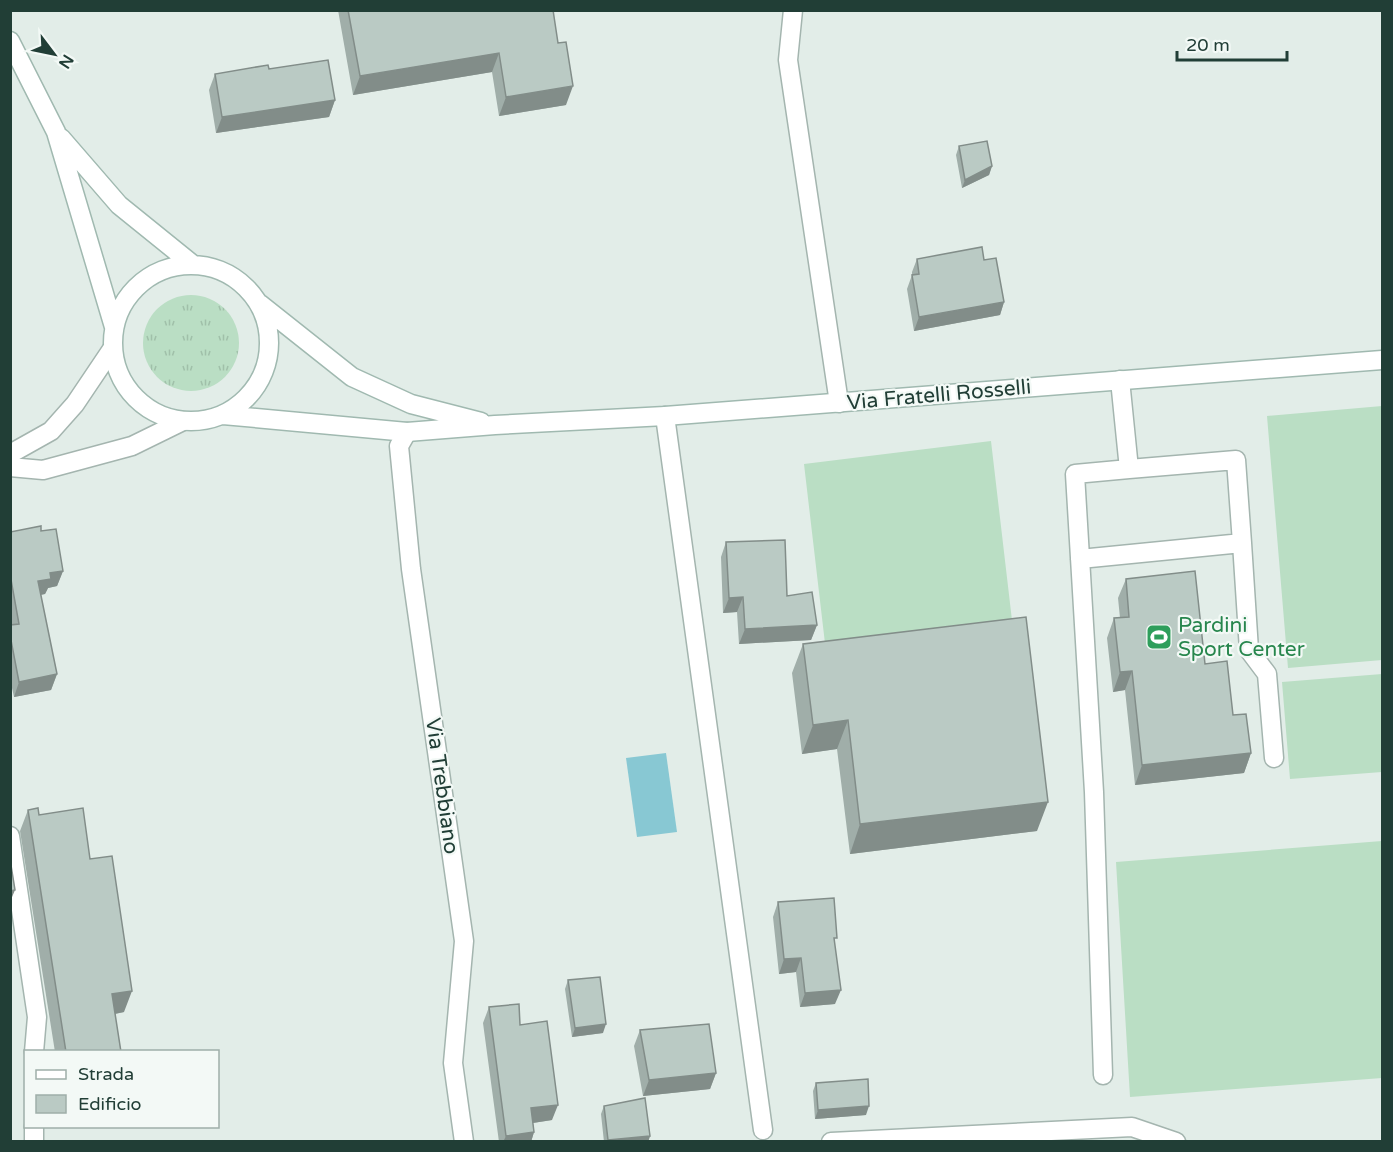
<svg xmlns="http://www.w3.org/2000/svg" width="1393" height="1152" font-family="'Varela Round',sans-serif">
<defs>
<pattern id="grass-tufts" width="24" height="20" patternUnits="userSpaceOnUse" patternTransform="scale(1.5)"><rect width="24" height="20" fill="#badec4"/><path d="M3 7l-1-3M5 7V3M7 7l1-3M15 17l-1-3M17 17v-4M19 17l1-3" fill="none" stroke="#a0c0a9"/></pattern>
</defs>
<rect width="100%" height="100%" fill="#e2ede8"/>
<!-- grass -->
<path fill="url(#grass-tufts)" d="M143 343a48 48 0 1 1 96 0a48 48 0 1 1-96 0Z"/>
<!-- pitch -->
<path fill="#badec4" d="M 1382,406 L 1382,660 L 1288,668 L 1267,416 Z
M 991,441 L 1015,646 L 828,669 L 804,464 Z
M 1382,674 L 1382,772 L 1290,779 L 1282,682 Z
M 1382,841 L 1382,1078 L 1130,1097 L 1116,862 Z"/>
<!-- water -->
<path fill="#88c8d3" d="M 666,753 L 677,832 L 637,837 L 626,758 Z"/>
<g fill="none" stroke-linecap="round" stroke-linejoin="round">
<!-- lane casing -->
<g stroke="#a4b5af" stroke-width="21">
<path id="lane" d="M 793,10 L 788,60 L 839,403
M 1242,543 L 1249,650 L 1267,674 L 1274,758
M 1080,559 L 1242,543 L 1236,460 L 1129,469
M 1103,1075 L 1094,792 L 1075,474 L 1129,469 L 1120,380
M 831,1142 L 1132,1127 L 1176,1142"/>
</g>
<!-- street casing -->
<g stroke="#a4b5af" stroke-width="21">
<path id="street" d="M 665,416 L 763,1130
M 407,432 L 399,446 L 411,569 L 464,941 L 453,1063 L 464,1142
M 10,454 L 51,431 L 75,404 L 112,349
M 10,467 L 43,470 L 132,446 L 183,421
M 10,836 L 37,1017 L 34,1052
M 34,1142 L 34,1126"/>
</g>
<!-- secondary casing -->
<g stroke="#a0b9b0" stroke-width="21">
<path id="secondary" d="M 10,41 L 56,132 L 114,327
M 61,138 L 119,205 L 192,264
M113 343a78 78 0 1 1 156 0a78 78 0 1 1-156 0Z
M 260,304 L 352,377 L 411,404 L 481,422
M 223,415 L 407,432 L 495,425 L 665,416 L 1382,360"/>
</g>
<!-- lane -->
<use href="#lane" stroke="#fff" stroke-width="18"/>
<!-- street -->
<use href="#street" stroke="#fff" stroke-width="18"/>
<!-- secondary -->
<use href="#secondary" stroke="#fff" stroke-width="18"/>
</g>
<!-- wall -->
<path fill="#a0aea9" d="M 338,10 L 553,10 L 566,105 L 499,116 L 492,72 L 353,95 Z
M 269,69 L 335,100 L 329,117 L 216,133 L 209,90 L 215,74 Z
M 959,146 L 992,166 L 989,175 L 962,188 L 956,155 Z
M 917,259 L 984,260 L 1004,302 L 1000,315 L 914,331 L 907,289 L 912,275 L 912,272 Z
M 10,532 L 63,571 L 57,586 L 48,588 L 45,594 L 41,595 L 57,674 L 51,690 L 14,697 L 10,679 Z
M 726,542 L 787,596 L 817,625 L 811,640 L 739,644 L 737,612 L 723,613 L 721,557 Z
M 1126,579 L 1205,664 L 1233,715 L 1251,753 L 1244,773 L 1135,785 L 1125,690 L 1113,692 L 1107,638 L 1114,618 L 1120,618 L 1118,598 Z
M 803,644 L 1037,831 L 850,854 L 837,749 L 802,754 L 792,673 Z
M 28,810 L 39,815 L 90,859 L 124,1012 L 115,1014 L 121,1052 L 55,1052 L 20,831 Z
M 778,902 L 835,944 L 835,1004 L 800,1007 L 796,972 L 779,974 L 773,917 Z
M 568,980 L 603,1033 L 572,1037 L 565,989 Z
M 489,1007 L 520,1025 L 552,1120 L 533,1123 L 534,1132 L 531,1142 L 499,1142 L 483,1023 Z
M 640,1030 L 716,1073 L 710,1089 L 643,1096 L 634,1046 Z
M 816,1083 L 866,1115 L 815,1119 L 813,1091 Z
M 604,1106 L 650,1136 L 648,1142 L 604,1142 L 601,1114 Z"/>
<!-- shaded-wall -->
<path fill="#828d89" d="M 499,53 L 492,72 L 353,95 L 360,76 Z
M 573,86 L 566,105 L 499,116 L 506,97 Z
M 335,100 L 329,117 L 216,133 L 222,117 Z
M 992,166 L 989,175 L 962,188 L 965,180 Z
M 1004,302 L 1000,315 L 914,331 L 919,317 Z
M 63,571 L 57,586 L 48,588 L 45,594 L 32,596 L 38,581 L 50,573 Z
M 743,597 L 737,612 L 723,613 L 729,598 Z
M 817,625 L 811,640 L 739,644 L 745,629 Z
M 1132,671 L 1125,690 L 1113,692 L 1120,672 Z
M 57,674 L 51,690 L 14,697 L 19,682 Z
M 848,720 L 837,749 L 802,754 L 813,725 Z
M 1251,753 L 1244,773 L 1135,785 L 1142,765 Z
M 1048,802 L 1037,831 L 850,854 L 860,824 Z
M 15,890 L 10,902 L 10,891 Z
M 801,958 L 796,972 L 779,974 L 784,959 Z
M 841,990 L 835,1004 L 800,1007 L 805,993 Z
M 132,991 L 124,1012 L 104,1016 L 112,994 Z
M 606,1024 L 603,1033 L 572,1037 L 575,1028 Z
M 716,1073 L 710,1089 L 643,1096 L 649,1080 Z
M 558,1105 L 552,1120 L 526,1124 L 531,1108 Z
M 869,1106 L 866,1115 L 815,1119 L 818,1110 Z
M 534,1132 L 531,1142 L 503,1142 L 506,1136 Z
M 650,1136 L 648,1142 L 607,1142 L 608,1140 Z"/>
<!-- building -->
<path fill="#bacac4" stroke="#828d89" stroke-width="1.5" d="M 348,10 L 553,10 L 558,43 L 566,42 L 573,86 L 506,97 L 499,53 L 360,76 Z
M 328,60 L 335,100 L 222,117 L 215,74 L 268,65 L 269,69 Z
M 987,141 L 992,166 L 965,180 L 959,146 Z
M 982,247 L 984,260 L 996,258 L 1004,302 L 919,317 L 912,275 L 919,274 L 917,259 Z
M 41,526 L 41,531 L 56,529 L 63,571 L 50,573 L 51,579 L 38,581 L 57,674 L 19,682 L 10,635 L 10,625 L 19,624 L 10,574 L 10,532 Z
M 785,540 L 787,596 L 812,592 L 817,625 L 745,629 L 743,597 L 729,598 L 726,542 Z
M 1195,571 L 1205,664 L 1227,661 L 1233,715 L 1246,714 L 1251,753 L 1142,765 L 1132,671 L 1120,672 L 1114,618 L 1129,617 L 1126,579 Z
M 1026,617 L 1048,802 L 860,824 L 848,720 L 813,725 L 803,644 Z
M 38,808 L 39,815 L 83,808 L 90,859 L 112,856 L 132,991 L 112,994 L 121,1052 L 66,1052 L 28,810 Z
M 10,859 L 15,890 L 10,891 Z
M 834,898 L 837,938 L 834,938 L 841,990 L 805,993 L 801,958 L 784,959 L 778,902 Z
M 600,977 L 606,1024 L 575,1028 L 568,980 Z
M 519,1004 L 520,1025 L 547,1021 L 558,1105 L 531,1108 L 534,1132 L 506,1136 L 489,1007 Z
M 709,1024 L 716,1073 L 649,1080 L 640,1030 Z
M 868,1079 L 869,1106 L 818,1110 L 816,1083 Z
M 645,1098 L 650,1136 L 608,1140 L 604,1106 Z"/>
<!-- icons -->
<defs>
<g id="stadium-square" transform="scale(1.35)"><rect x="-9" y="-9" width="18" height="18" rx="4" fill="#2e9e5b" stroke="#f3f9f6"/><path d="M0-5a6.5 5 0 1 0 0 10a6.5 5 0 1 0 0-10ZM-3.5-1.8h7v3.6h-7Z" fill="#fff"/></g>
</defs>
<g fill-rule="evenodd">
<use href="#stadium-square" x="1159" y="637"/>
</g>
<g text-anchor="middle" dominant-baseline="central" stroke-width="4.5" stroke-linejoin="round" paint-order="stroke">
<!-- street labels -->
<g font-size="21" fill="#213e36" stroke="#f3f9f6">
<text transform="translate(939 395) rotate(-5)">Via Fratelli Rosselli</text>
<text transform="translate(442 786) rotate(82)">Via Trebbiano</text>
</g>
<!-- leisure labels -->
<g font-size="21" fill="#27864d" stroke="#f3f9f6" text-anchor="start">
<text x="1178" y="625">Pardini<tspan x="1178" dy="24">Sport Center</tspan></text>
</g>
</g>
<!-- border -->
<rect width="1393" height="1152" fill="none" stroke="#213e36" stroke-width="24"/>
<!-- legend -->
<rect x="24" y="1050" width="195" height="78" fill="#f3f9f6" stroke="#9faea9" stroke-width="1.5"/>
<rect x="36" y="1070" width="30" height="9" fill="#ffffff" stroke="#9faea9" stroke-width="1.5"/>
<text x="78" y="1080" font-size="18" fill="#213e36">Strada</text>
<rect x="36" y="1095" width="30" height="18" fill="#bacac4" stroke="#9faea9" stroke-width="1.5"/>
<text x="78" y="1110" font-size="18" fill="#213e36">Edificio</text>
<!-- north arrow -->
<g transform="translate(54 54) rotate(122)" stroke="#f3f9f6" stroke-width="4.5" paint-order="stroke">
<path d="M0-4.5L10 22L0 15L-10 22Z" fill="#213e36"/>
<text y="-9" font-size="16" font-weight="bold" text-anchor="middle" fill="#213e36">N</text>
</g>
<!-- scale -->
<path d="M1177 51v9h110v-9" fill="none" stroke="#213e36" stroke-width="3"/>
<text x="1186" y="51" font-size="18" fill="#213e36" stroke="#f3f9f6" stroke-width="4.5" paint-order="stroke">20 m</text>
</svg>
